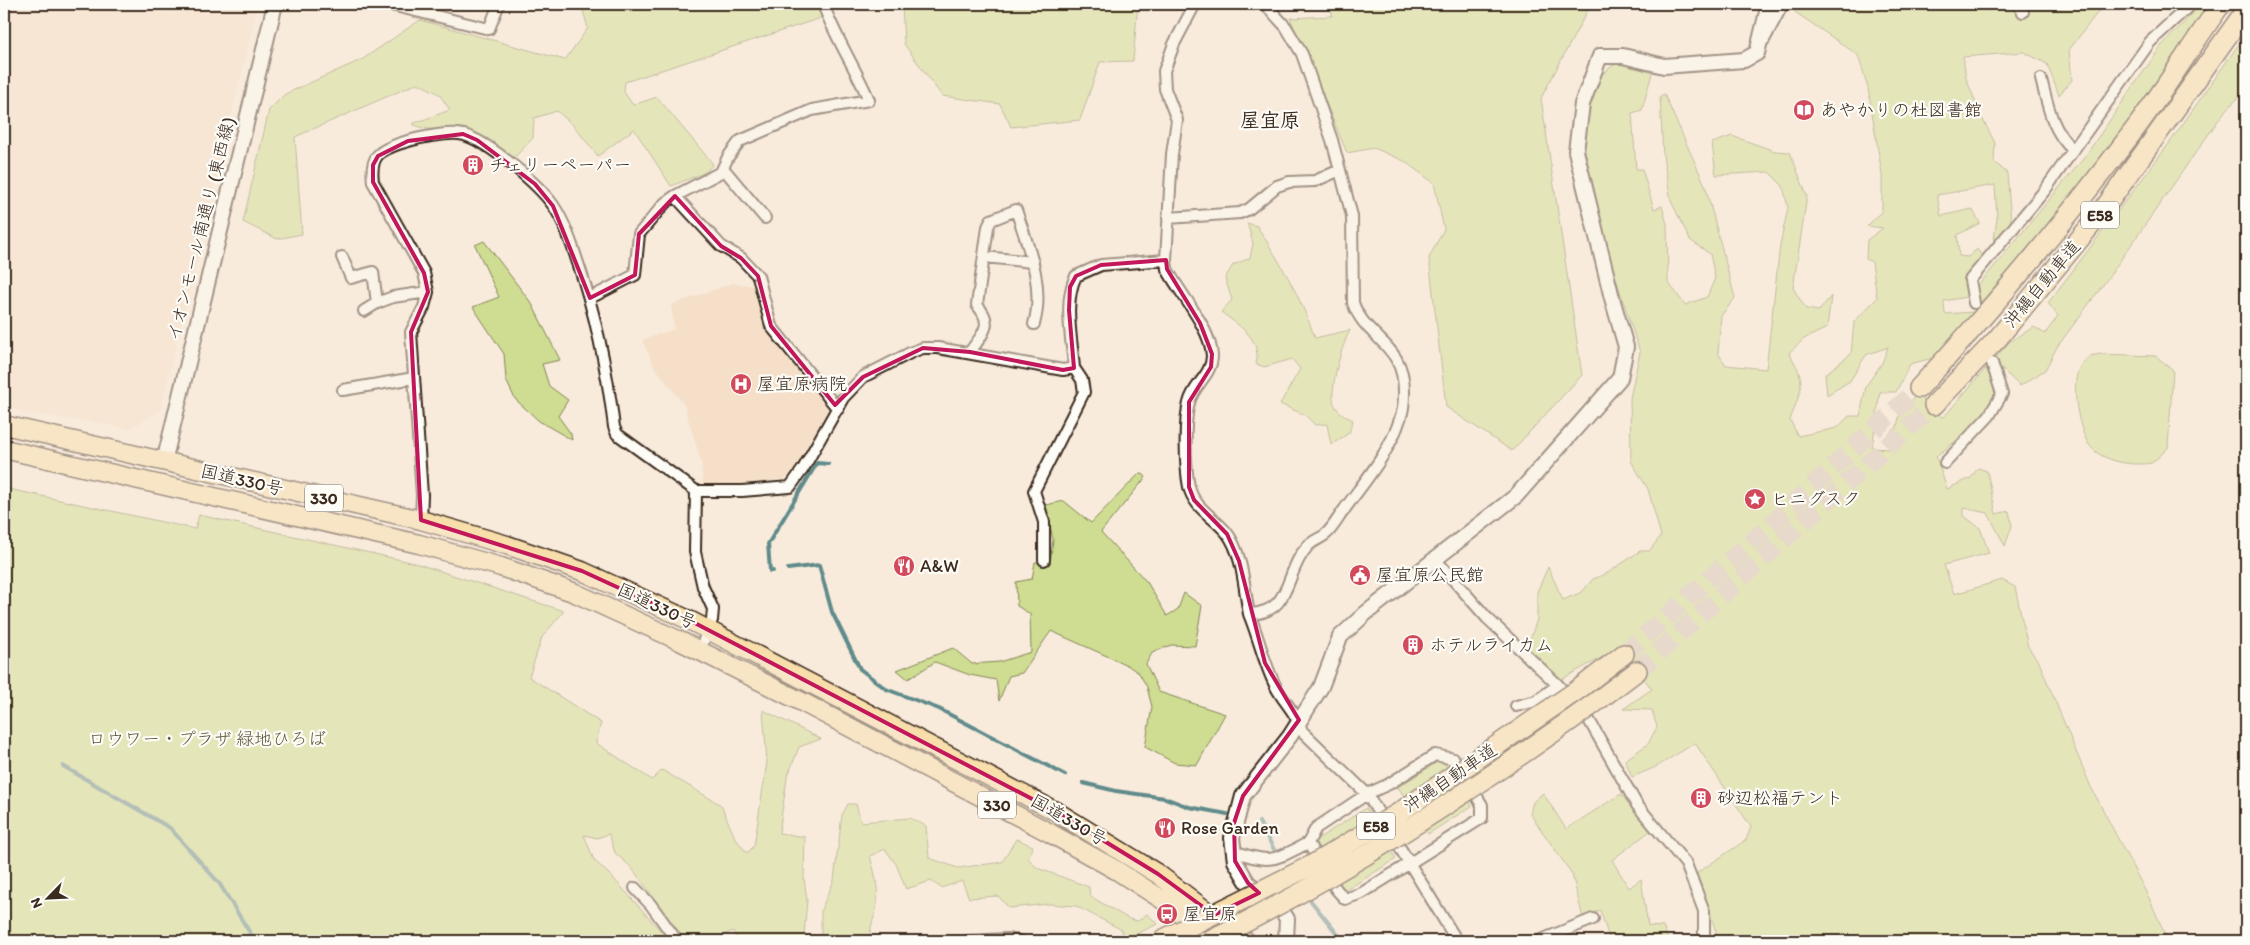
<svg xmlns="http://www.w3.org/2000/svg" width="2250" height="945" font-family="Itim,'Klee One',sans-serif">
<rect width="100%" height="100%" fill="#f8ebdc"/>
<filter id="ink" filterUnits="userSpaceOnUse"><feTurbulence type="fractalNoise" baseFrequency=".02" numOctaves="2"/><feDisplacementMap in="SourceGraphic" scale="10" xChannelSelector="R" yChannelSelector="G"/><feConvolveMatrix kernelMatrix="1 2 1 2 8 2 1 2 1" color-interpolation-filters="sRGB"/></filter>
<g filter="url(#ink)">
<!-- built -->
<path fill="#f5dfc9" d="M 4,4 L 258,4 L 160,411 L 129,429 L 105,424 L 26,413 L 4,405 Z
M 733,283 L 755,286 L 767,327 L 771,335 L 829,403 L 832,409 L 794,472 L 785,479 L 742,485 L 703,484 L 701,462 L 684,405 L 654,366 L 642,340 L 674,329 L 671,305 Z"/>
<!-- green -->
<path fill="#cedd91" stroke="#848458" d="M 581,4 L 819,4 L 821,18 L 625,82 L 624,92 L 633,105 L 657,97 L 713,164 L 706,172 L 671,186 L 634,129 L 598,156 L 573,125 L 557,111 L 534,118 L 533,138 L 513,159 C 494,145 478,132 454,130 C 437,128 428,132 412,124 L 450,110 L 439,94 L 418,83 L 295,137 L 302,234 L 277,239 L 243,222 L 269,110 L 285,94 L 363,59 L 420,20 L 565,60 L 588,28 Z
M 902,4 L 1138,4 L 1133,61 L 1100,62 L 1080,120 L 1011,127 L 1000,104 L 942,96 L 904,44 Z
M 1331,4 L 1591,4 L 1541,98 L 1582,375 L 1512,451 L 1446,407 L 1429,258 L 1444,229 L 1434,183 L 1404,161 L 1374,148 L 1347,153 L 1290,18 L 1332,16 Z
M 1798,4 L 1999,4 L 2000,6 L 2003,4 L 2104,4 L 2069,50 L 2072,80 L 2059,95 L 2047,64 L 2024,52 L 1963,57 L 1966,78 L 1981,116 L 1995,143 L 1994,162 L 2007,173 L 2011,222 L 1993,245 L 1997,219 L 1995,185 L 1937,195 L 1941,216 L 1972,209 L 1980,223 L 1957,235 L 1959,256 L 1968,257 L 1977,249 L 1982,256 L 1966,279 L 1967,297 L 1944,301 L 1945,314 L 1973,312 L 1937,357 L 1910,364 L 1896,392 L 1880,392 L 1872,448 L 1892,449 L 1900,413 L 1917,394 L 1943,418 L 1986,368 L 1998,395 C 1981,420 1960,439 1936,456 L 1947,489 L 1971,478 L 1978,468 L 1987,471 L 1996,514 L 2009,511 L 2012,526 L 2005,546 L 1988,513 L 1964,508 L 1964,516 L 1980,528 L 1989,553 L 1944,565 L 1954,594 L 2002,580 L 2015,587 L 2028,647 L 2039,662 L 2090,785 L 2149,898 L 2168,941 L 1773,941 L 1772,939 L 1763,941 L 1719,941 L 1697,873 L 1746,840 L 1751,827 L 1695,743 L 1656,767 L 1632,777 L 1625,760 L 1648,744 L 1657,727 L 1652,710 L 1623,709 L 1652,689 L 1619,648 L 1562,679 L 1527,649 L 1537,619 L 1537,592 L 1548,567 L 1563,600 L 1582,592 L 1593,579 L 1608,573 L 1640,551 L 1649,551 L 1661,536 L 1648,489 L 1631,461 L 1630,398 L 1640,352 L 1612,267 L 1583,143 L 1589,98 L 1599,77 L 1612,66 L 1621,62 L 1652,73 L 1642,110 L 1632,113 L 1636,169 L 1642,169 L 1654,209 L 1662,206 L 1667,224 L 1668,282 L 1685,305 L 1707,297 L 1715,278 L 1710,254 L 1690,240 L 1671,201 L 1663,156 L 1660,96 L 1664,94 L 1705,185 L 1735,298 L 1721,316 L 1718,353 L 1726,365 L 1766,369 L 1780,245 L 1788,208 L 1783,186 L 1769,172 L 1716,175 L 1712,143 L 1732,136 L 1775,151 L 1790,152 L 1807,196 L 1793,288 L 1806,309 L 1819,311 L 1831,296 L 1827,328 L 1804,339 L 1789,353 C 1808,383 1801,389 1790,420 L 1798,436 L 1837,428 L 1849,416 L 1860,416 L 1866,386 L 1882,363 L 1888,347 L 1866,355 L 1850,381 L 1827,395 L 1825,374 L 1851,354 L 1854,322 L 1877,298 L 1872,262 L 1866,259 L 1867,240 L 1883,228 L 1867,226 L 1882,212 L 1882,174 L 1868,88 L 1858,55 L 1795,12 Z
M 2202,4 L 2210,4 L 2169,66 L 2064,208 L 1980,303 L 1977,287 L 2083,159 L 2162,45 Z
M 2246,34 L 2246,89 L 2222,115 L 2103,285 L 2057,347 L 2045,370 L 2020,386 L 1993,361 L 2009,342 L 2034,327 L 2045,334 L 2058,316 L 2048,303 L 2168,145 Z
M 1247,223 L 1257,226 C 1281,264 1300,295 1315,338 L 1350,330 C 1342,345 1332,380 1333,398 C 1333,409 1344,416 1353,420 L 1349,433 L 1331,445 L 1327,424 L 1315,425 L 1305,415 L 1280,404 L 1300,369 L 1292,359 L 1264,367 L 1256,364 C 1262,338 1239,326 1221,312 L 1232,300 L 1225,278 L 1233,265 L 1250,258 L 1253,243 Z
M 484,241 L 532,304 L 560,360 L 542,364 L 549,386 L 568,400 L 558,416 L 571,434 L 572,440 L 539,421 L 515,399 L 506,380 L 504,354 L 473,307 L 499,297 L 475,245 Z
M 2100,354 L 2156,356 L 2173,370 L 2168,448 L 2152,463 C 2135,466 2111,463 2096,452 C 2079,441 2071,389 2078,371 C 2080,365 2085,360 2090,356 Z
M 1141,472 L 1146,477 L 1101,532 L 1147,582 L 1167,616 L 1178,609 L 1184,593 L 1202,606 L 1195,646 L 1171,645 L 1152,653 L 1146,664 L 1159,692 L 1225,714 L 1197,765 L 1175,763 L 1145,747 L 1152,707 L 1147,687 L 1139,673 L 1127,665 L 1051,631 L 1022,673 L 1009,676 L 999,701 L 996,680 L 970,675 L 935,662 L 908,679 L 897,670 L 953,648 L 972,664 L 999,662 L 1031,652 L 1030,614 L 1017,606 L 1016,582 L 1032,579 L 1035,562 L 1050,563 L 1053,540 L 1046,505 L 1064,501 L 1091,523 Z
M 4,488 L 195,529 L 199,515 L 415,563 L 564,611 L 542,637 L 529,677 L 601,723 L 596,743 L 652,780 L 662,770 L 721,805 L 735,838 L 747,853 L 754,846 L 767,762 L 763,710 L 821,739 L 799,747 L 787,778 L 779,833 L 805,837 L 804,879 L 807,900 L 804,935 L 821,936 L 821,910 L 834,880 L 842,815 L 848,804 L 856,804 L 861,822 L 910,818 L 926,826 L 929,858 L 958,868 L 1002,862 L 1016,839 L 1033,846 L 1028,858 L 1037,868 L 1089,887 L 1090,896 L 1129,919 L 1138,921 L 1147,914 L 1158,924 L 1120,941 L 1122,930 L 1076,906 L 1049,904 L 1009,908 L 998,896 L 969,898 L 962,881 L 941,888 L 931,881 L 906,889 L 896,864 L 885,849 L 870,856 C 875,873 880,892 876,910 C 873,921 869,930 870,941 L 738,941 L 733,931 L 710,941 L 686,941 L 631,867 L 615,853 L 609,834 L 597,838 L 584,835 L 594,860 L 614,879 L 670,941 L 4,941 Z
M 1442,759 L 1472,806 L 1428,834 L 1398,787 Z
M 1543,793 L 1566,829 L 1621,794 L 1650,831 L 1612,860 L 1629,888 L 1641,879 L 1648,926 L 1663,927 L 1669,941 L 1610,941 L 1600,910 L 1583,918 L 1572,874 L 1530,814 L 1533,802 Z
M 1366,808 L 1396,859 L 1343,892 L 1313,842 Z"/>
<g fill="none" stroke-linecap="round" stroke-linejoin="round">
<!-- stream -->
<path stroke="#618b8b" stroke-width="4" d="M 788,569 L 819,565 L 832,612 L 860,669 L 886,689 L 939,709 L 1065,775
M 773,571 L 770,571 L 768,544 L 817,463 L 828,464
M 63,766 L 170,828 L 219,883 L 255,941
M 1083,783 L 1116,791 L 1165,798 L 1189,807 L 1227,814
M 1259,822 L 1276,853
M 1307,896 L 1343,941"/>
<!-- motorway-tunnel -->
<path stroke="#d2c4b6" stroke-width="19" stroke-dasharray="19 9" stroke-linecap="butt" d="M 1624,654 L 1765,530 L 1919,388
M 1637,671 L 1934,405"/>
<!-- minor casing -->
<g stroke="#3b2a1e" stroke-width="14">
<path id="minor" d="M 387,4 L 489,29 L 499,4
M 1265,4 L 1286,27 L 1302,54 L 1332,140 L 1352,216 L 1353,303 C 1366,340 1405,343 1404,393 C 1404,401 1403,412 1400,419 C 1390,452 1364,482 1344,510 C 1338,518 1333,528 1326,534 C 1320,539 1312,541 1307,547 C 1284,572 1293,613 1249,614 C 1259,638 1264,664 1276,687 C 1284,703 1297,713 1302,731 L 1367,794 L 1457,941
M 2018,4 L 2023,12
M 1764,40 L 1783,4
M 2041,79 C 2048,106 2052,131 2073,150
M 723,168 L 765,218
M 675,196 L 721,172 L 728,157 L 740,141 L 812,110 L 869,100 C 855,67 835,37 823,4
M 1168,218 L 1240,213 L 1249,209 L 1277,186 L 1289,182 L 1315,181 L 1340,170
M 342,257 L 351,278 L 373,272 L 377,303 L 393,297 L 428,292
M 984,257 L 1033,262
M 1166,260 L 1167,269 C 1180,294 1211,328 1212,356 C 1212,375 1193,385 1189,403 C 1184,422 1185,467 1189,487 C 1194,508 1214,517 1227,533 C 1243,554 1244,589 1249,614
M 590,298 L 635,275 L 639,234 L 665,203 L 675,196 L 721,246 L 741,258 L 758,276 L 771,326 L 838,409
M 1974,303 L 1970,280 L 2045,190 L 2150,42 L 2191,4
M 364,311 L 377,303
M 970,352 C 982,334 995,325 977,305 L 988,227 L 991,220 L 1016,210 C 1028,246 1045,286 1034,324
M 343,390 L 414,378
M 1945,463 L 1989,416 L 2002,394 L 1992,363
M 696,491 L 695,552 L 703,587 L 713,609 L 712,620 L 700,650
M 421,520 L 422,495 L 411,332 L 424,307 L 428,292 L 424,273 L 373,182 C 372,174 372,163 377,156 C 389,142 447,130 464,135 C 489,142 538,184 553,205 C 564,221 571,242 577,260 C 596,315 607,369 614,427 L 617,434 L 696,491 L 742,491 L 790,487 L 803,469 L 843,398 L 863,377 L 912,352 L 923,348 L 938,348 L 1063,370 L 1074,368 C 1072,339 1063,302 1076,276 L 1101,265 L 1166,260 L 1172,154 L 1177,120 L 1165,89 L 1164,71 L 1174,44 L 1195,4
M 1435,559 L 1487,618 L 1558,685 L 1589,720 L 1637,805 L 1686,864 L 1704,911 L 1704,941
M 1044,560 L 1044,522 L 1034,491 L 1084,392 L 1082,380 L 1074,368
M 1516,706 L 1536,701 L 1558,685
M 1233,851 C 1272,864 1272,861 1308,843 L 1336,889 L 1345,899 L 1362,893 L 1482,818 L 1482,805 L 1454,759 L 1435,755 L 1389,784 L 1367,794 L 1316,828 L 1308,843
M 635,888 L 651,905 L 677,941
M 967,941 L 1006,939 L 1020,941
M 1539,941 L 1593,919"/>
</g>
<!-- tertiary casing -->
<g stroke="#3b2a1e" stroke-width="18">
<path id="tertiary" d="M 164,462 L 275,4
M 1286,941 L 1287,919 L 1278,904 L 1248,883 L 1235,861 L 1232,838 L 1243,796 L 1290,736 L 1321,687 L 1340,637 L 1366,613 L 1516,496 L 1620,378 L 1626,347 L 1612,298 L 1576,151 L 1582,104 L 1600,56 L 1623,56 L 1664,66 L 1744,60 L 1757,53 L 1769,4"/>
</g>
<!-- trunk casing -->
<g stroke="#3b2a1e" stroke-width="21">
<path id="trunk" d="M 4,425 L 421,520 L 507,545 L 582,571 L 691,621 L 1057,812 L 1158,874 L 1246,941
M 4,449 L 419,544 L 501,567 L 573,592 L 680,641 L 802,702 L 1050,833 L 1116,870 L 1166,902 L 1215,941"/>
</g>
<!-- motorway casing -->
<g stroke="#3b2a1e" stroke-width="22">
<path id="motorway" d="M 1919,388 C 1996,305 2067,219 2135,129 C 2165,89 2192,45 2221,4
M 1934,405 L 1998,338 L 2101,213 L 2246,10
M 1579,689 L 1624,654
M 1592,705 L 1637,671"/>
</g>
<!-- minor -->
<use href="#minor" stroke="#fdfcf7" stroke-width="10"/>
<!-- tertiary -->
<use href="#tertiary" stroke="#fdfcf7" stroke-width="14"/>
<!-- trunk -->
<use href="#trunk" stroke="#f8deab" stroke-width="18"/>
<!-- motorway -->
<use href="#motorway" stroke="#f8deab" stroke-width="19"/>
<!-- motorway-bridge casing -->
<g stroke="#3b2a1e" stroke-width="22" stroke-linecap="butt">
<path id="motorway-bridge" d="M 1160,941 L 1312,865 L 1397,814 L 1579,689
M 1208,941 C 1344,875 1469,793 1592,705"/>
</g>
<!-- motorway-bridge -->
<use href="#motorway-bridge" stroke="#f8deab" stroke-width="19"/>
</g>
</g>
<!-- marked area -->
<path d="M0 0H2250V945H0ZM 463,134 L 477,140 L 535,184 L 553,206 L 590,298 L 635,275 L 639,234 L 675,196 L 721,246 L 741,258 L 758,276 L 771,326 L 835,405 L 863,377 L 923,348 L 970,352 L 1063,370 L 1074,368 L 1069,310 L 1070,287 L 1076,276 L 1101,265 L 1166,260 L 1167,269 L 1200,323 L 1212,354 L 1211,367 L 1189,402 L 1189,487 L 1194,500 L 1227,534 L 1239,561 L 1265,663 L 1299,720 L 1243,796 L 1234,823 L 1235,861 L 1248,883 L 1259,893 L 1214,915 L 1158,874 L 1057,812 L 691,621 L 582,571 L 421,520 L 411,332 L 428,292 L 424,273 L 373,182 L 373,165 L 378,156 L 408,141 Z" fill="#f8ebdc" fill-opacity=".55" fill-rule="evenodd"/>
<path fill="none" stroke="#c2185b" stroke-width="4" stroke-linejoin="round" d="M 463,134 L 477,140 L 535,184 L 553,206 L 590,298 L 635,275 L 639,234 L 675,196 L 721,246 L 741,258 L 758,276 L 771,326 L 835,405 L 863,377 L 923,348 L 970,352 L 1063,370 L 1074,368 L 1069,310 L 1070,287 L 1076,276 L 1101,265 L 1166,260 L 1167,269 L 1200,323 L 1212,354 L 1211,367 L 1189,402 L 1189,487 L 1194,500 L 1227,534 L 1239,561 L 1265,663 L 1299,720 L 1243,796 L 1234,823 L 1235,861 L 1248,883 L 1259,893 L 1214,915 L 1158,874 L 1057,812 L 691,621 L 582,571 L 421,520 L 411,332 L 428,292 L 424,273 L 373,182 L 373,165 L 378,156 L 408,141 Z"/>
<!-- icons -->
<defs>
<g id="library-disc" transform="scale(1.125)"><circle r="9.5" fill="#d1495b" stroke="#fdfcf7"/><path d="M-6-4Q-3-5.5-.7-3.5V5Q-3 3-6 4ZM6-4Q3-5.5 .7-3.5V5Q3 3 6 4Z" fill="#fff"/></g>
<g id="building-disc" transform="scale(1.125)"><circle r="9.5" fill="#d1495b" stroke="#fdfcf7"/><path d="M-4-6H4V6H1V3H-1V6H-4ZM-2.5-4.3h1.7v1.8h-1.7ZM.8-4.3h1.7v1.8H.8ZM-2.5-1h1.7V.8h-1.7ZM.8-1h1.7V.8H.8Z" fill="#fff"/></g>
<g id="hospital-disc" transform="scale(1.125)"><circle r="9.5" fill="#d1495b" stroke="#fdfcf7"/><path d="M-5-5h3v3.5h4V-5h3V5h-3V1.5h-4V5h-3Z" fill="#fff"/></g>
<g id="sight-disc" transform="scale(1.125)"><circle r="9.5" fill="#d1495b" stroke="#fdfcf7"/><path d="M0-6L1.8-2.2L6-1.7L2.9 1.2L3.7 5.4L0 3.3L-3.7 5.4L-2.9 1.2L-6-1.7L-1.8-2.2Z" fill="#fff"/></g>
<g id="restaurant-disc" transform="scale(1.125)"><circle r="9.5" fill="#d1495b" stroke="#fdfcf7"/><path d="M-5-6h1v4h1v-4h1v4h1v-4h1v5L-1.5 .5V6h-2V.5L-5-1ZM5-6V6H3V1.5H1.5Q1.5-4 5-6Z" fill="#fff"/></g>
<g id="civic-disc" transform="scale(1.125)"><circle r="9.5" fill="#d1495b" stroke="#fdfcf7"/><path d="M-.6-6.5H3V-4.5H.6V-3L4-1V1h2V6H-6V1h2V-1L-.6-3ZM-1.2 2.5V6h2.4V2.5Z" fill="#fff"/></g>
<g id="bus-disc" transform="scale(1.125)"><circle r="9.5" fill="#d1495b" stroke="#fdfcf7"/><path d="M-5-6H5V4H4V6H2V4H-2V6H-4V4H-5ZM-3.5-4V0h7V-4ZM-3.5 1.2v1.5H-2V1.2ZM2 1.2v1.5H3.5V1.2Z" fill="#fff"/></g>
</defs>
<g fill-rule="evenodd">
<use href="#library-disc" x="1804" y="110"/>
<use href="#building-disc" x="473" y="165"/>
<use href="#hospital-disc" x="741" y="384"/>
<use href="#sight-disc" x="1755" y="499"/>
<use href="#restaurant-disc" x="904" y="566"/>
<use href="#civic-disc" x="1360" y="575"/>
<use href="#building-disc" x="1413" y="645"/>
<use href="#building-disc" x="1701" y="798"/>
<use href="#restaurant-disc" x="1165" y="828"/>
<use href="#bus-disc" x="1167" y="914"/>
</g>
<g text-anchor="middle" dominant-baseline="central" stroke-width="4.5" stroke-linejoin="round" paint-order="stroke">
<!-- shield labels -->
<g fill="#fdfcf7" stroke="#75695f" stroke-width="1">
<rect x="2081" y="201.5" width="38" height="27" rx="4"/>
<rect x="305" y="484.5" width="38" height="27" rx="4"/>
<rect x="978" y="791.5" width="38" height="27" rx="4"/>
<rect x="1357" y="812.5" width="38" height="27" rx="4"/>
</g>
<g font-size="16" font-weight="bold" fill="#3b2a1e">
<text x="2100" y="215">E58</text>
<text x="324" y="498">330</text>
<text x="997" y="805">330</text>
<text x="1376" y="826">E58</text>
</g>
<!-- poi labels -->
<g font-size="18" fill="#3b2a1e" stroke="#fdfcf7" text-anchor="start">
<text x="1820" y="110">あやかりの杜図書館</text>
<text x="489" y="165">チェリーペーパー</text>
<text x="757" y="384">屋宜原病院</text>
<text x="1771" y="499">ヒニグスク</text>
<text x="920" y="566">A&amp;W</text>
<text x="1376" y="575">屋宜原公民館</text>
<text x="1429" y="645">ホテルライカム</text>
<text x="1717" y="798">砂辺松福テント</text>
<text x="1181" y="828">Rose Garden</text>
<text x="1183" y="914">屋宜原</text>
</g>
<!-- street labels -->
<g font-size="18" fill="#3b2a1e" stroke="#fdfcf7">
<text transform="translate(201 229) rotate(-76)">イオンモール南通り (東西線)</text>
<text transform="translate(2042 284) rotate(-50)">沖縄自動車道</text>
<text transform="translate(242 480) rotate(13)">国道330号</text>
<text transform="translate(657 606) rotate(25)">国道330号</text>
<text transform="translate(1450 778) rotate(-34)">沖縄自動車道</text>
<text transform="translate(1069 820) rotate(30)">国道330号</text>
</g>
<!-- park labels -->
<g font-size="18" fill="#60573b" stroke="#fdfcf7">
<text x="207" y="739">ロウワー・プラザ 緑地ひろば</text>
</g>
<!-- quarter labels -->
<g font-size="20" font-weight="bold" fill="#3b2a1e" stroke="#fdfcf7">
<text x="1270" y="120">屋宜原</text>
</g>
</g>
<!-- margin -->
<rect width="2250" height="945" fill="none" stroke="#fdfcf7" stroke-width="20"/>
<rect x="10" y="10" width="2230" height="925" fill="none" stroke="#3b2a1e" stroke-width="2" filter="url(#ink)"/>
<!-- north arrow -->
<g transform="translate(48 898) rotate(246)" stroke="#fdfcf7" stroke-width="4" paint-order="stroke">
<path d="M0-4L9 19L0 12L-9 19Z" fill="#3b2a1e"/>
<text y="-8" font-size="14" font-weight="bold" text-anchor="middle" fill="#3b2a1e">N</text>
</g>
</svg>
